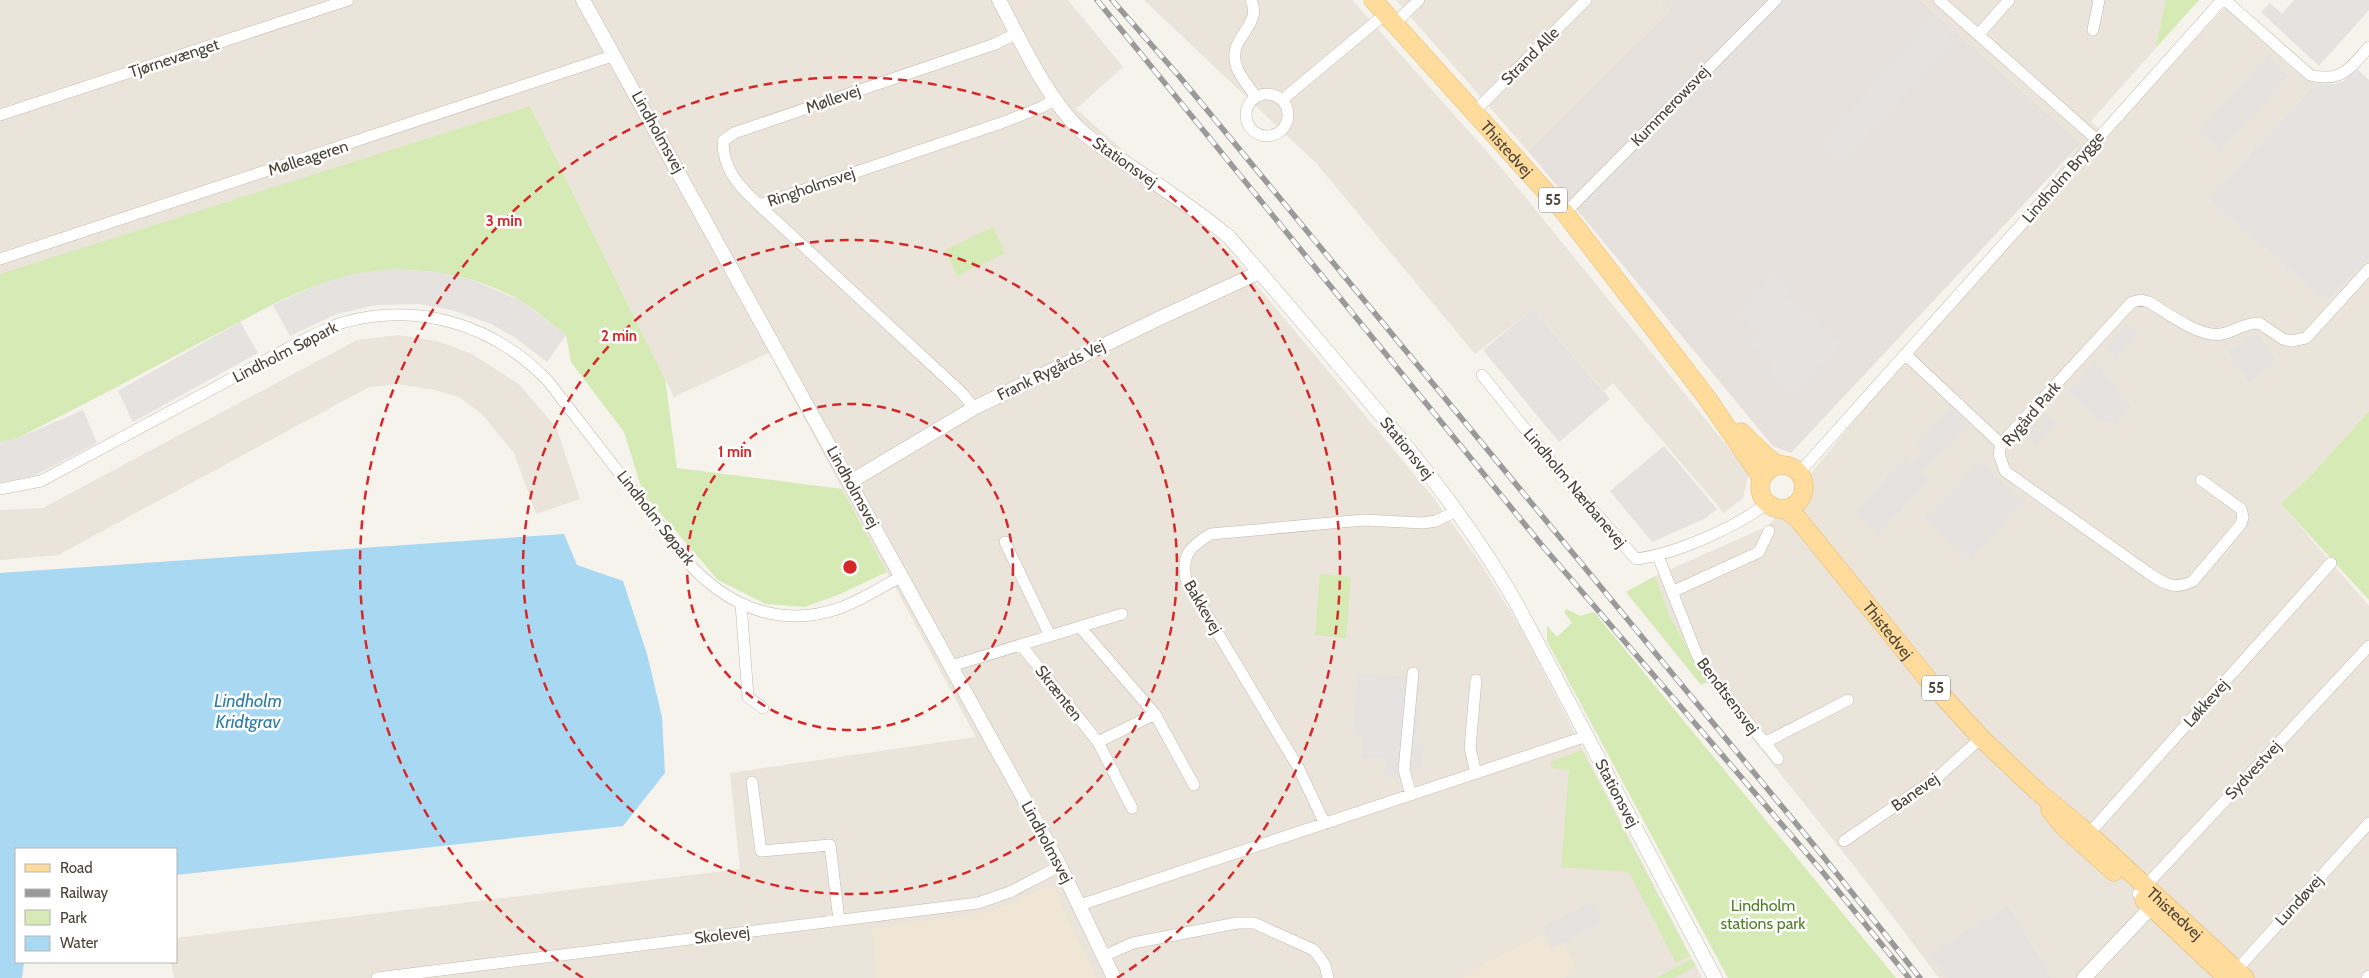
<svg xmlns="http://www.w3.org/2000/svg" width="2369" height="978" font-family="Cabin,sans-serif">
<rect width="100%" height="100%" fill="#f6f2ec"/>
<!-- residential -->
<path fill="#eae4da" d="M 0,0 L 1068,0 L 1123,67 L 1076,109 L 1147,171 L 1234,258 L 1433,497 L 1481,564 L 1520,627 L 1702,978 L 174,978 L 171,962 L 176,962 L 176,938 L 740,869 L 730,773 L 976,737 L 769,353 L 674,397 L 530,106 L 0,276 Z
M 1144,0 L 1352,0 L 1505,172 L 1749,473 L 1743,498 L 1724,513 L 1613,383 L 1604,391 L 1533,309 L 1475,354 L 1316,163 Z
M 1396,0 L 1660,0 L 1670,10 L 1528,151 Z
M 1920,0 L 2166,0 L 2155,49 L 2091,121 L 2106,136 L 2225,7 L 2305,79 L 2316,83 L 2207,199 L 2327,302 L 2369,258 L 2369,411 L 2315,471 L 2281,504 L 2369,606 L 2369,978 L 1939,978 L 1866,881 L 1707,682 L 1670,617 L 1655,576 L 1768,526 L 2081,143 Z
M 399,335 L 437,341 L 472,354 L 520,385 L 557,429 L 580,499 L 536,514 L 514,453 L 481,413 L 459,397 L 434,390 L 399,384 L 369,387 L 58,555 L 0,560 L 0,510 L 43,508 L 357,340 Z"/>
<!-- industrial -->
<path fill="#e6e1dd" d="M 1660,0 L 1920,0 L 2081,143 L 1791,453 L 1773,446 L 1528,151 L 1670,10 Z"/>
<!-- education -->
<path fill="#efe6d6" d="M 1046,887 L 1054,888 L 1096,978 L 877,978 L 872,928 L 989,912 Z
M 1542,934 L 1551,949 L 1564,943 L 1577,972 L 1565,978 L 1462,978 L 1495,958 Z"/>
<!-- green -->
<path fill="#d6eab5" d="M 2166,0 L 2199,0 L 2155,49 Z
M 530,106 L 665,379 L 677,468 L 842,489 L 887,572 L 840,594 L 805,607 L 766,604 L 718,580 L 643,493 L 624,432 L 571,362 L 566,335 C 551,324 537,311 521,301 C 460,266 386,261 321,284 C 280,298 243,321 205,340 C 143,373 81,406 18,438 L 0,442 L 0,274 Z
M 993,227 L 1005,253 L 957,276 L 945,250 Z
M 2369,411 L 2369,600 L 2281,504 L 2315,471 Z
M 1320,574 L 1351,577 L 1346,638 L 1315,635 Z
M 1655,576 L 1670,617 L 1707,682 L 1701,685 L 1626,592 Z
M 1567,609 L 1580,616 L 1594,612 L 1896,978 L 1728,978 L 1547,641 L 1547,626 L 1557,637 L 1572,623 L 1564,612 Z
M 1582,750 L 1690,956 L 1676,963 L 1629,872 L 1561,867 L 1569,770 L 1552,768 L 1551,762 Z
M 1692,959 L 1696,966 L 1674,978 L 1656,978 Z"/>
<!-- parking -->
<path fill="#e5e2e0" d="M 2294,0 L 2369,0 L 2369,10 L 2319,66 L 2261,12 L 2270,3 L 2282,14 Z
M 1933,20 L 1955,40 L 1842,162 L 1821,143 Z
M 2267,55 L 2289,76 L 2220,151 L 2198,131 Z
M 2356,68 L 2369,80 L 2369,258 L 2327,302 L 2207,199 L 2316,83 L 2334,84 L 2344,81 Z
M 394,269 L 439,272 L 475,281 L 521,301 L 566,335 L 547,362 L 516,338 L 491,324 L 455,311 L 419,304 L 377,305 L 336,314 L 290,336 L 273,305 L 319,284 L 353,274 Z
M 1773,275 L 1791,291 L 1755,330 L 1738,314 Z
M 1789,297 L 1841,343 L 1794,395 L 1768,372 L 1774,365 L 1748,342 Z
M 1533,309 L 1610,399 L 1559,442 L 1483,350 Z
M 240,322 L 258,353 L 133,422 L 118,391 Z
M 2127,323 L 2138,332 L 2117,356 L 2106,346 Z
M 2256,332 L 2277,362 L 2249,382 L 2228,352 Z
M 2095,361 L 2131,407 L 2122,413 L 2117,424 L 2097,418 L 2067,392 Z
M 1950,407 L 1967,423 L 1923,472 L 1930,479 L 1879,534 L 1855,512 L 1905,457 L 1911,463 L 1922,451 L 1916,445 Z
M 83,410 L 97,443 L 34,476 L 0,483 L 0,442 L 18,438 Z
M 2046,412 L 2057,422 L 2036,445 L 2025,436 Z
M 1664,446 L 1717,509 L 1706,518 L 1652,542 L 1610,491 Z
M 1981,460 L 1988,466 L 1996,478 L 2023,502 L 1971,560 L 1925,518 Z
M 1358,673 L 1420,678 L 1415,742 L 1424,743 L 1422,770 L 1401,768 L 1399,779 L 1384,777 L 1386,759 L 1361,757 L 1363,734 L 1353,732 Z
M 1592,902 L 1603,922 L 1553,948 L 1543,927 Z
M 2008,906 L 2051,978 L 1949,978 L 1929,954 Z"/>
<!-- water -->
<path fill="#a9d9f2" d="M 564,534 L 577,565 L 623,581 L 647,654 L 662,717 L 665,773 L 623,826 L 176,875 L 176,849 L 16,849 L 16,962 L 24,962 L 22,978 L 0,978 L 0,573 Z"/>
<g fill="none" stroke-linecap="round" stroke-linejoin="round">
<!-- minor casing -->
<g stroke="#c2b9ae" stroke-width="12">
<path id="minor" d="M 1251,0 C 1264,27 1225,37 1237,68 C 1241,78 1250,88 1256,97
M 1939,0 L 2096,139
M 2225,0 L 2310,75 C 2342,83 2350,68 2369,47
M 1394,24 L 1419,0
M 2093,30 L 2099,0
M 1978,35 L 2009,0
M1246 115a21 21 0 1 1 42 0a21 21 0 1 1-42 0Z
M 1282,100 L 1385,14
M 1475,111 L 1586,0
M 0,115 L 348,0
M 759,205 C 739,186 723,170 723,141 L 734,133 L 995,44 L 1017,33
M 1565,213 L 1776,0
M 0,259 L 615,55
M 1906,355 L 2001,444
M 1482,375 L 1558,470 L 1636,559 C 1676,554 1734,528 1766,504
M 974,408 L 962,393 L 759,205 L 1001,123 L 1042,107 L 1055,99
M 1799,473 L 2222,0
M 2201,480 L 2241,509 L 2243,517 L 2241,524 L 2193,581 C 2174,591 2163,583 2147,572 L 2005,471 L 1999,454 L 2001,444 L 2132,302 L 2141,300 L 2149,302 C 2167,313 2200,338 2221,334 C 2234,332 2244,323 2259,323 L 2283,339 L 2291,341 L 2306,338 L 2369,269
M 0,489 L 41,481 L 309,337 C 321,332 333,325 345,322 C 420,302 494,325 548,381 L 693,568 C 733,609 784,628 840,608 C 862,600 882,586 903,576
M 1005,542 L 1050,636
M 1658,556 L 1697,655 L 1711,677 L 1778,759
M 1672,592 L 1759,552 L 1769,531
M 741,604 L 748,697 L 763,708
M 1080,627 L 1155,714 L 1194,785
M 1021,645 L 1098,742 L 1132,808
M 951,666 L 1122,614
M 1476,680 L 1470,748 L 1476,773
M 1098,742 L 1155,714
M 1764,743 L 1848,700
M 752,782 L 761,851 L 830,845 L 839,920
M 1411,795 L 1404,770 L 1413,673
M 1325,824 L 1298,767 L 1186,580 C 1181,555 1190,546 1211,534 L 1364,520 L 1423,523 L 1436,521 L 1456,511
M 2085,838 L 2331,563
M 1844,841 L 1939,776 L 1981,738
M 2138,894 L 2369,646
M 1080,905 L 1587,736
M 1104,956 L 1133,943 L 1237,923 L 1254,923 L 1314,950 L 1325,965 L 1328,978
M 2233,974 L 2369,823
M 377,978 L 978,903 L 1010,892 L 1060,866
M 2367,978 L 2369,976"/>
</g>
<!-- tertiary casing -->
<g stroke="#c2b9ae" stroke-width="15">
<path id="tertiary" d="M 583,0 L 1028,806 L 1060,866 L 1114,978
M 999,0 C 1022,43 1043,91 1077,127 C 1093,143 1114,155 1133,168 C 1166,190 1199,212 1229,237 C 1271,285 1312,333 1353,382 C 1414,454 1475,528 1521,612 L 1715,978
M 850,482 L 974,408 L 1160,318 L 1260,272
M 2084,978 L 2157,901"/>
</g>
<!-- primary casing -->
<g stroke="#e6b869" stroke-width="19">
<g id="primary">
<path id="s1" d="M 1373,0 L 1565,213 L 1707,398 L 1761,477"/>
<path d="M 1741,432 L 1767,457 L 1778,465"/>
<circle cx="1782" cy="487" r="22"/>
<path id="s2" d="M 1786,510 L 1798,519 L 1930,682 L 1981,738 L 2037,791 L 2089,834 L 2245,978"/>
<path d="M 2050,810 L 2064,827 L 2114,872"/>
<path d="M 2144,900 L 2227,978"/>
</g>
</g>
<!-- minor -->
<use href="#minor" stroke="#fff" stroke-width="11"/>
<!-- tertiary -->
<use href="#tertiary" stroke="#fff" stroke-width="14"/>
<!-- primary -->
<use href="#primary" stroke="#ffdc9c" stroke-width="18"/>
<!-- rail casing -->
<g stroke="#9a9a9a" stroke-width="5.5">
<path id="rail" d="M 1097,0 L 1540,543 L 1821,870 L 1909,978
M 1112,0 L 1179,76 L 1822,855 L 1920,978"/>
</g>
<!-- rail -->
<use href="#rail" stroke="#fff" stroke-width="4" stroke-dasharray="11" stroke-linecap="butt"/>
</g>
<!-- distance rings -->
<g fill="none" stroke="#d62828" stroke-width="2.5" stroke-dasharray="9 6">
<circle cx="850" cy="567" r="163"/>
<circle cx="850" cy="567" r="327"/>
<path d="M583 978A490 490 0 1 1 1117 978"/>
</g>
<g text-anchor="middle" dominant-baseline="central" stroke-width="5" stroke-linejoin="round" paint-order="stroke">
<!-- shield labels -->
<g fill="#fff" stroke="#817b74" stroke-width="1">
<rect x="1539" y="187.5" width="28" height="25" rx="4"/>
<rect x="1922" y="675.5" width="28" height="25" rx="4"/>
</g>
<g font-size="15" font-weight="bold" fill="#4b4339">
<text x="1553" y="200">55</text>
<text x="1936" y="688">55</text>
</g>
<!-- street labels -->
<g font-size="16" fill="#4b4339" stroke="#fff">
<text transform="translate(1530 56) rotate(-45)">Strand Alle</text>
<text transform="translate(174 58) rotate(-18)">Tjørnevænget</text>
<text transform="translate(833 99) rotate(-19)">Møllevej</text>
<text transform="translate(1670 106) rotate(-46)">Kummerowsvej</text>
<text transform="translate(658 132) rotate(61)">Lindholmsvej</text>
<text stroke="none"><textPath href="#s1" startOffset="200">Thistedvej</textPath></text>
<text transform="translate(308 158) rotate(-18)">Mølleageren</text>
<text transform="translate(1125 162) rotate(35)">Stationsvej</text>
<text transform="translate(2063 177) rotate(-49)">Lindholm Brygge</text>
<text transform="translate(811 187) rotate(-19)">Ringholmsvej</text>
<text transform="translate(285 352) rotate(-27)">Lindholm Søpark</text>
<text transform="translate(1051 370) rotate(-26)">Frank Rygårds Vej</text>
<text transform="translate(2031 414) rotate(-49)">Rygård Park</text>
<text transform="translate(1407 448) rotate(51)">Stationsvej</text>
<text transform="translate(853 487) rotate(61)">Lindholmsvej</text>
<text transform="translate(1575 488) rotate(50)">Lindholm Nærbanevej</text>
<text transform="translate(656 518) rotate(52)">Lindholm Søpark</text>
<text transform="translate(1203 607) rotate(60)">Bakkevej</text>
<text stroke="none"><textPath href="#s2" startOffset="158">Thistedvej</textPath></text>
<text transform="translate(1059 693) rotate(52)">Skrænten</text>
<text transform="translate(1728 696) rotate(53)">Bendtsensvej</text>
<text transform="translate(2206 703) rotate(-48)">Løkkevej</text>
<text transform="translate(2253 770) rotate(-47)">Sydvestvej</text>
<text transform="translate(1915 792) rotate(-35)">Banevej</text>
<text transform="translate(1617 793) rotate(62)">Stationsvej</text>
<text transform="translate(1047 842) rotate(62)">Lindholmsvej</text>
<text transform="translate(2299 900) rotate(-48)">Lundøvej</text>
<text stroke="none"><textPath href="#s2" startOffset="562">Thistedvej</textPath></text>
<text transform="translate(722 935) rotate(-7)">Skolevej</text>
</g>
<!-- park labels -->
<g font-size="16" fill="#507f2a" stroke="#fff">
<text x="1763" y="905">Lindholm<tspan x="1763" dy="18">stations park</tspan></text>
</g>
<!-- water labels -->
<g font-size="18" font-style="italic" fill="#2c7da9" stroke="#fff">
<text x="248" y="701">Lindholm<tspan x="248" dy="21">Kridtgrav</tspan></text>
</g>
</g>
<circle cx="850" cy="567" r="8" fill="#d62828" stroke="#fff" stroke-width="2.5"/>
<g font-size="15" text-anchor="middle" font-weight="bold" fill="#d62828" stroke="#fff" stroke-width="5" stroke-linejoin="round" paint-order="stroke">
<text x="504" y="226">3 min</text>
<text x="619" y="341">2 min</text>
<text x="735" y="457">1 min</text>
</g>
<!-- legend -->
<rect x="15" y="848" width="162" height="115" fill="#ffffff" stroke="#b7b4b0"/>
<rect x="25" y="864" width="25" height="8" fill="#ffdc9c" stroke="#b7b4b0"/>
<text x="60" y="873" font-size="15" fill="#4b4339">Road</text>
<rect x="25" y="889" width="25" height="8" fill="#9a9a9a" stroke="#b7b4b0"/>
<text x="60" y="898" font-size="15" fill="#4b4339">Railway</text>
<rect x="25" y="910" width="25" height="15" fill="#d6eab5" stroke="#b7b4b0"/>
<text x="60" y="923" font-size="15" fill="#4b4339">Park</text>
<rect x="25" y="936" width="25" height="15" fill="#a9d9f2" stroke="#b7b4b0"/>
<text x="60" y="948" font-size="15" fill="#4b4339">Water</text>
</svg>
